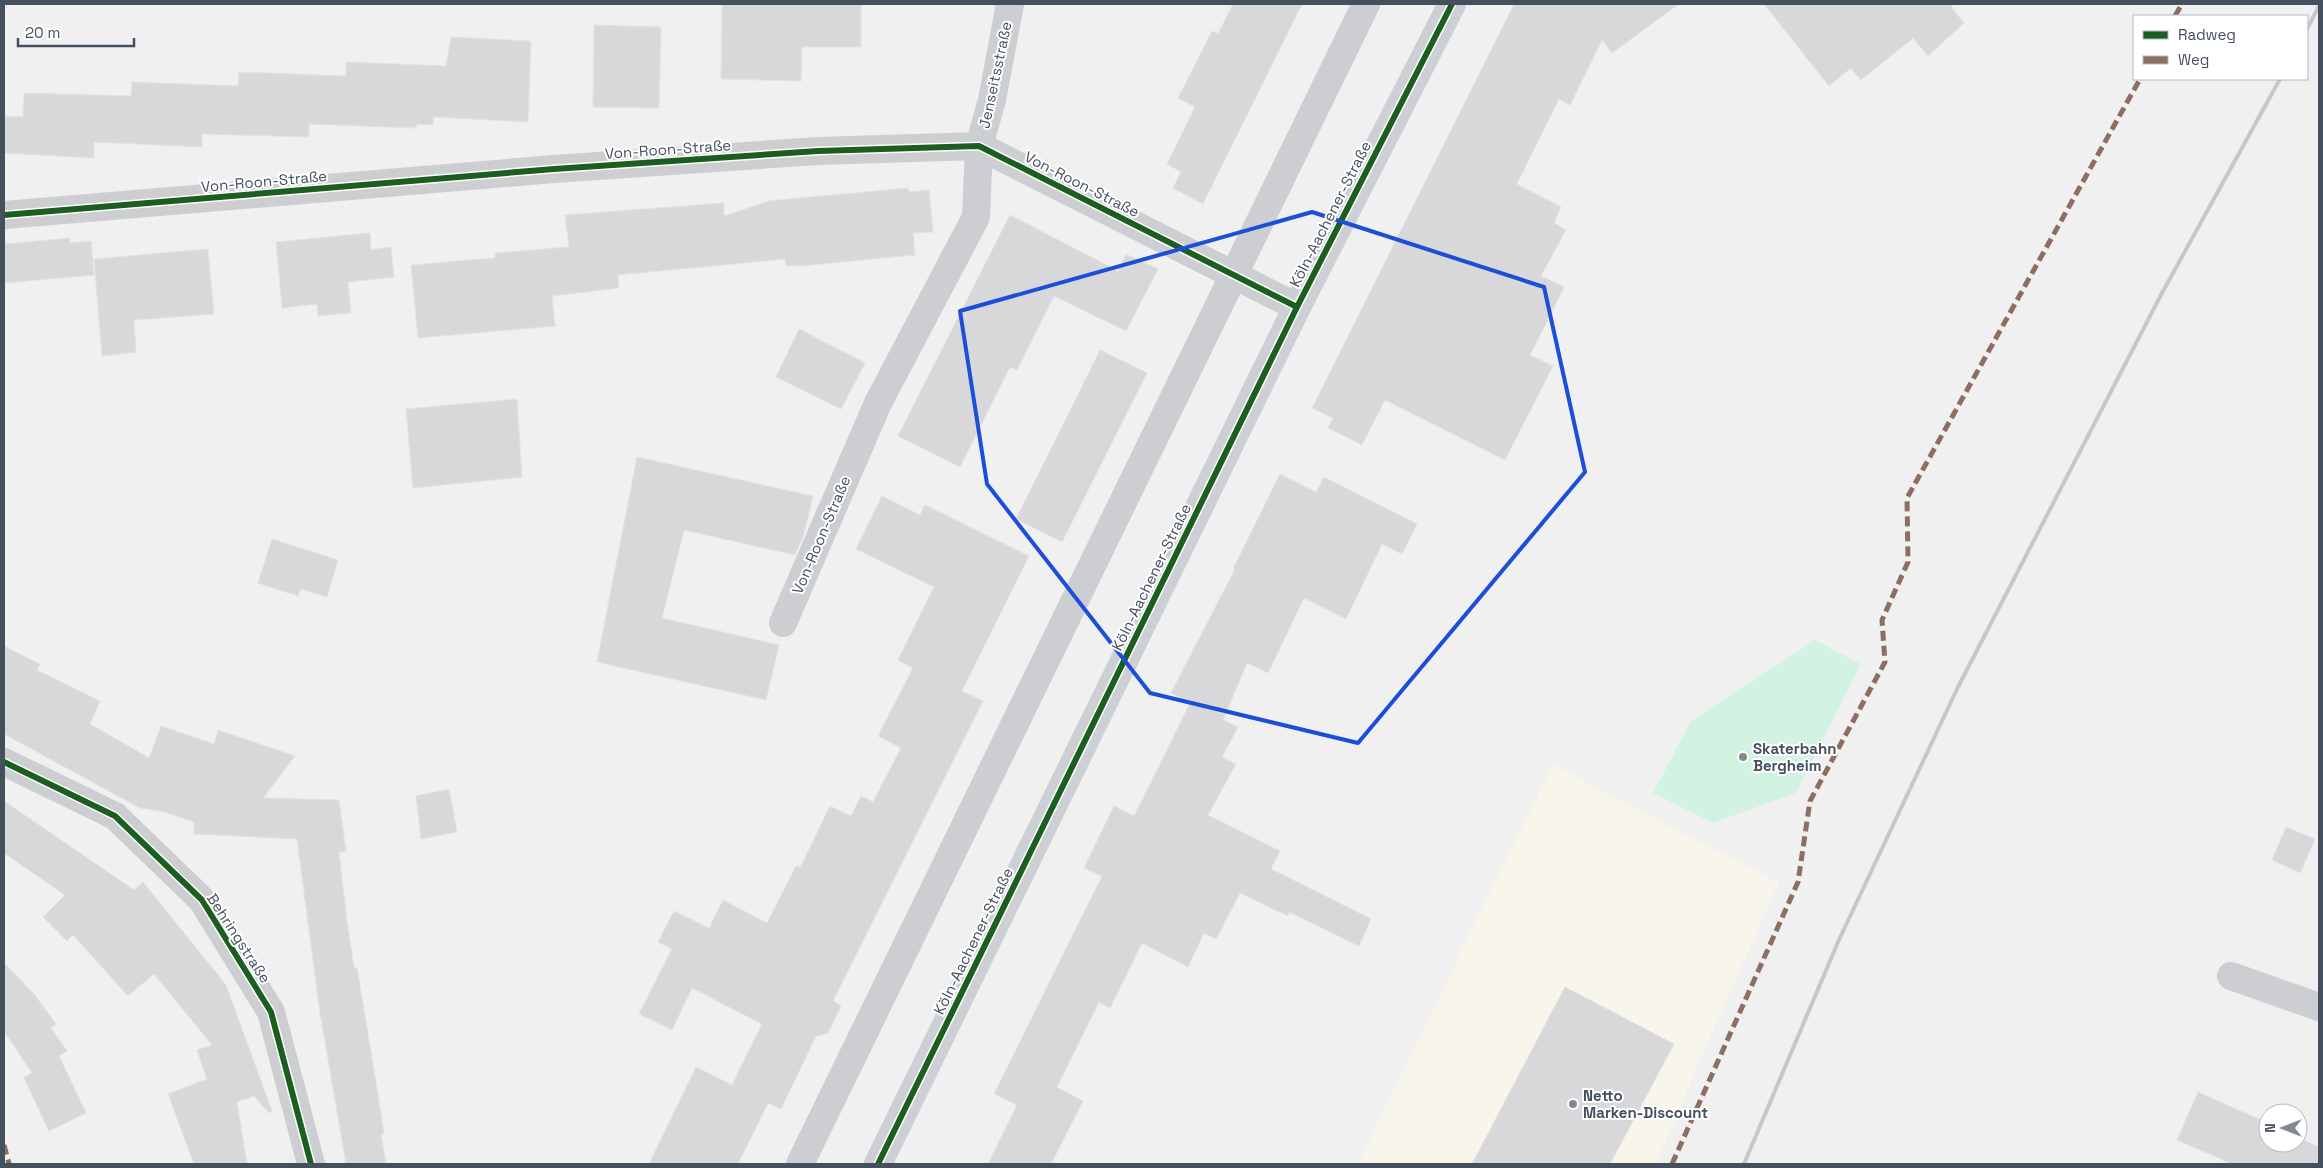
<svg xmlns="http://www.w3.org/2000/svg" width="2323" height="1168" font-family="'Space Grotesk',sans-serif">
<rect width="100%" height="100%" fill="#f1f0f0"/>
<!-- commercial -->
<path fill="#f8f5eb" d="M 1553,765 L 1779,883 L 1704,1050 L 1656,1164 L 1357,1164 Z"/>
<!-- green -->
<path fill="#d2f2e2" d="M 1815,640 L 1861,664 L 1796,793 L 1713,823 L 1653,793 L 1691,721 Z"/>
<!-- building -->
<path fill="#d8d8da" stroke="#e2e2e3" d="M 722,4 L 861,4 L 861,47 L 802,47 L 801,81 L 721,79 Z
M 1233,4 L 1302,4 L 1203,204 L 1173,188 L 1181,172 L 1167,164 L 1195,107 L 1178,98 L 1212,31 L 1218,34 Z
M 1514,4 L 1679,4 L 1612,53 L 1602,40 L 1570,105 L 1559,99 L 1517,184 L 1561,207 L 1554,223 L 1566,230 L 1541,276 L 1564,287 L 1530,355 L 1553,366 L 1505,460 L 1385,400 L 1362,445 L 1328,428 L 1333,418 L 1312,408 Z
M 1764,4 L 1955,4 L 1951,7 L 1964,23 L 1928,56 L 1913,38 L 1861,80 L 1851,68 L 1829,86 Z
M 594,25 L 661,27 L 659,108 L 593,107 Z
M 451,37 L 531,41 L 528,122 L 433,117 L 433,125 L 417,124 L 416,128 L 309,124 L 309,137 L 202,134 L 202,147 L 94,142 L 94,158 L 4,153 L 4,116 L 23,117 L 24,93 L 131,96 L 132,82 L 238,86 L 239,72 L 346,76 L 346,62 L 446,66 Z
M 908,188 L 909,192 L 929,190 L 933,232 L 913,233 L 915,255 L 799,266 L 786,266 L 785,259 L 618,275 L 619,288 L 552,296 L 555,326 L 418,338 L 411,265 L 495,258 L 495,253 L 569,247 L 565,215 L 724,203 L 724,216 L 769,201 Z
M 1010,215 L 1118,271 L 1126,254 L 1158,269 L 1126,331 L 1054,296 L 1017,370 L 1010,367 L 960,467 L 898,436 Z
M 370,233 L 371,250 L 391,247 L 394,277 L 348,282 L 351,313 L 318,316 L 317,304 L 282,308 L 276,242 Z
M 70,238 L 70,243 L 91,241 L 94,275 L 4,283 L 4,244 Z
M 208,249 L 214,314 L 134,320 L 136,352 L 102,356 L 94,259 Z
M 799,329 L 865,363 L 841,409 L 776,377 Z
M 1100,350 L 1147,373 L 1062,542 L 1016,519 Z
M 517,399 L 522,477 L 413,488 L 406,409 Z
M 637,457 L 813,496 L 804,534 L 795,555 L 684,530 L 662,618 L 779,645 L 766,700 L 597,662 Z
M 1280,474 L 1316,492 L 1324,477 L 1417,524 L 1402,554 L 1382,544 L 1346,619 L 1304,598 L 1268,673 L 1247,663 L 1223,720 L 1238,727 L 1222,757 L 1236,764 L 1208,815 L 1280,851 L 1271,869 L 1371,919 L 1359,946 L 1289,912 L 1288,916 L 1240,893 L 1216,939 L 1204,933 L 1188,967 L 1142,943 L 1110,1008 L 1099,1002 L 1057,1087 L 1083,1101 L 1051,1164 L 988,1164 L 1017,1105 L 994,1094 L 1102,876 L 1084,868 L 1114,806 L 1134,816 L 1166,752 L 1190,703 L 1171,693 L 1235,569 L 1233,569 Z
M 882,496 L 920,515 L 925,505 L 1029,556 L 962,691 L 983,701 L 833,1001 L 841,1006 L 828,1033 L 816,1036 L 781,1109 L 768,1103 L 738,1164 L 649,1164 L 696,1067 L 732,1085 L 762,1024 L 692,988 L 672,1030 L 639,1014 L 672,949 L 658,942 L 674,911 L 709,928 L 723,900 L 767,923 L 796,866 L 800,868 L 830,806 L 851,816 L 861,796 L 873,802 L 901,748 L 878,736 L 913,668 L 898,660 L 934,587 L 856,549 Z
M 272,539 L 338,560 L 327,597 L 301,589 L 298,596 L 258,583 Z
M 4,646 L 40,664 L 37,670 L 100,701 L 90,724 L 149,758 L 161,726 L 214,744 L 218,730 L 295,756 L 263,798 L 339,800 L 346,851 L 339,852 L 347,922 L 354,968 L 357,968 L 370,1046 L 384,1133 L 381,1134 L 386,1164 L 346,1164 L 320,1013 L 297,839 L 194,834 L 194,822 L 161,811 L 140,808 L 4,734 Z
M 449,789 L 457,832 L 421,839 L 416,796 Z
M 4,801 L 134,890 L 143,882 L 226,985 L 272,1111 L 269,1113 L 254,1096 L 237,1102 L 247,1164 L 194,1164 L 168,1094 L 207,1079 L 197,1050 L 212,1045 L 154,974 L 128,996 L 73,935 L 67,941 L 43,917 L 65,895 L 4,853 Z
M 2286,827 L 2315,839 L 2300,873 L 2272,860 Z
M 4,963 L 34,994 L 56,1024 L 51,1028 L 67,1051 L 59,1056 L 86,1113 L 49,1131 L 24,1078 L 32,1073 L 4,1031 Z
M 1565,987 L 1674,1044 L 1610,1164 L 1472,1164 Z
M 2198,1092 L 2268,1123 L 2268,1143 L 2298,1143 L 2298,1137 L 2319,1147 L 2319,1164 L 2232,1164 L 2177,1140 Z"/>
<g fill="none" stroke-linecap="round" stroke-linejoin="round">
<!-- street -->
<path stroke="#ccced1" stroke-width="28" d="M 4,215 L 554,169 L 818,151 L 979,146 L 1297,307
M 783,623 L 878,403 L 976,217 L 979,146 L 992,100 L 1010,4
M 4,762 L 115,816 L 202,900 L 271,1012 L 311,1164
M 2231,976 L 2319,1007
M 800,1164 L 1366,4"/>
<!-- secondary -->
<path stroke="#ccd0d4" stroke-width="28" d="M 878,1164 L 1297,307 L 1452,4"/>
<!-- rail -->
<path stroke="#c6c7ca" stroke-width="4" d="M 2307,29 L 2319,6
M 1744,1164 L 1838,942 L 1958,687 L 2162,293 L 2280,79"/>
<!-- quiet -->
<path stroke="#8d6e63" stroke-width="5" stroke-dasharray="10 5" stroke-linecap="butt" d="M 2175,16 L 2182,4
M 4,1145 L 9,1164
M 1672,1164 L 1798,882 L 1810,801 L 1885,662 L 1882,620 L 1908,562 L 1907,498 L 2140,79"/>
<!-- cycleway casing -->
<g stroke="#fff" stroke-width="9">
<path id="cycleway" d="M 4,215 L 554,169 L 818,151 L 979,146 L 1297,307
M 4,762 L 115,816 L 202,900 L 271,1012 L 311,1164
M 878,1164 L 1297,307 L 1452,4"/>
</g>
<!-- cycleway -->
<use href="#cycleway" stroke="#1b5e20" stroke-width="6"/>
</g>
<!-- marked area -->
<path fill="none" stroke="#1d4ed8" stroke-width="4" stroke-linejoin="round" d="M 1312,212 L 1544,287 L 1585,472 L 1358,743 L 1150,693 L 987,484 L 960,311 Z"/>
<!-- markers -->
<g fill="#818892" stroke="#fff" stroke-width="2">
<circle cx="1743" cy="757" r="5"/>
<circle cx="1573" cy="1104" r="5"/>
</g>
<g text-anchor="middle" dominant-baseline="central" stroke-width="4" stroke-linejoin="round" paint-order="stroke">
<!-- street labels -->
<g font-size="15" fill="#45505f" stroke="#fff">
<text transform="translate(995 75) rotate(-78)">Jenseitsstraße</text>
<text transform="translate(668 149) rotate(-4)">Von-Roon-Straße</text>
<text transform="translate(264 181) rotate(-5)">Von-Roon-Straße</text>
<text transform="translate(1082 184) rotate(27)">Von-Roon-Straße</text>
<text transform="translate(1330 214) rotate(-63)">Köln-Aachener-Straße</text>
<text transform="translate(821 535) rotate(-67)">Von-Roon-Straße</text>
<text transform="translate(1151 577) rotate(-64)">Köln-Aachener-Straße</text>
<text transform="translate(239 938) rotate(57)">Behringstraße</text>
<text transform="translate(973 941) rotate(-64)">Köln-Aachener-Straße</text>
</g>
<!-- poi labels -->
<g font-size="15" font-weight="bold" fill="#45505f" stroke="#fff" text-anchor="start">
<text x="1753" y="748">Skaterbahn<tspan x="1753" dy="17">Bergheim</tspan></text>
<text x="1583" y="1095">Netto<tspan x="1583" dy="17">Marken-Discount</tspan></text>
</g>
</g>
<!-- border -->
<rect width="2323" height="1168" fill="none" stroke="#45505f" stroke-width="10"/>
<!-- legend -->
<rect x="2133" y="15" width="175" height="65" fill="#ffffff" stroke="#b5b9bf"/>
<rect x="2143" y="31" width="25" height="8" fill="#1b5e20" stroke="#b5b9bf"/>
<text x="2178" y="40" font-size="15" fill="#45505f">Radweg</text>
<rect x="2143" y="56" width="25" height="8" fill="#8d6e63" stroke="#b5b9bf"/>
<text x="2178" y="65" font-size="15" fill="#45505f">Weg</text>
<!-- north arrow -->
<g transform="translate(2283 1128) rotate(270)"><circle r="24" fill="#ffffff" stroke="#b5b9bf"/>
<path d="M0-4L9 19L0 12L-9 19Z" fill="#818892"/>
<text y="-8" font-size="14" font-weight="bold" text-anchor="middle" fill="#45505f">N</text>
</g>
<!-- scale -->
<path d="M18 38v8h116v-8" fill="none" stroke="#45505f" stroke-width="2.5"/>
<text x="25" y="38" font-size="15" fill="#45505f" stroke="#ffffff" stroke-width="4" paint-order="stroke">20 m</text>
</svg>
